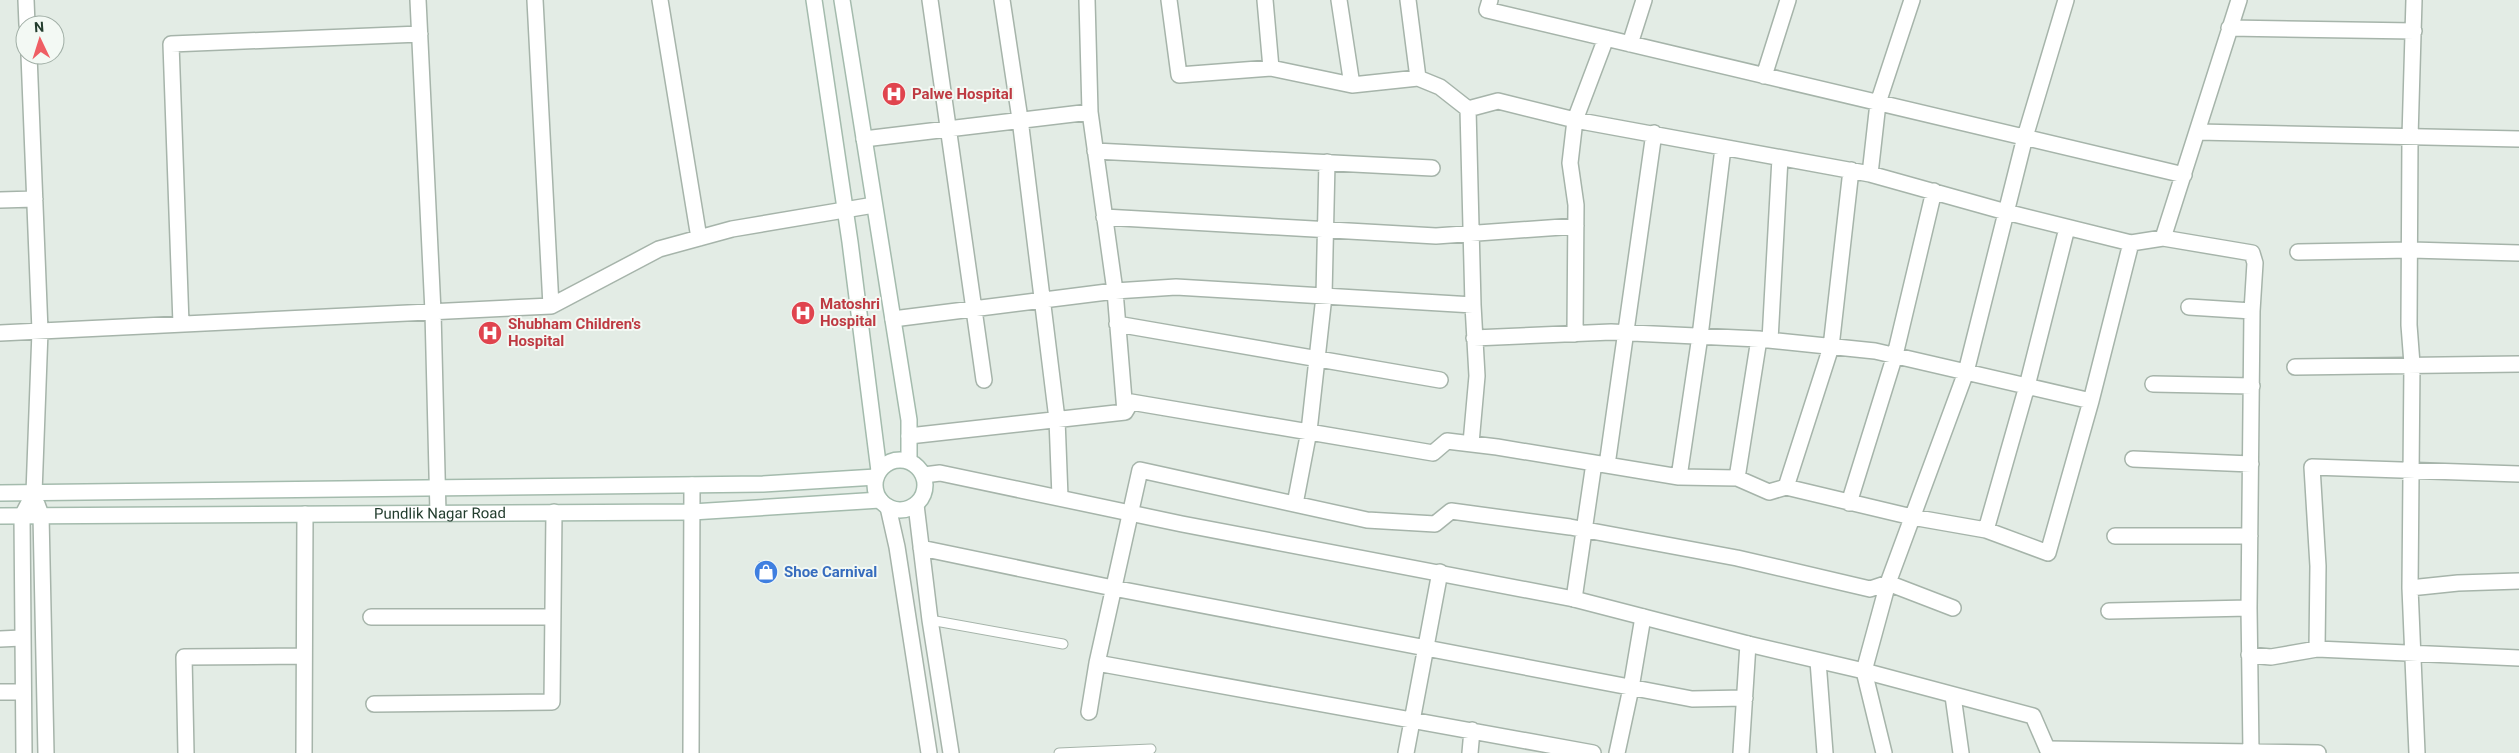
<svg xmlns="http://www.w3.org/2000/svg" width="2519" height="753" font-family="Roboto,sans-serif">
<rect width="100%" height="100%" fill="#e3ece5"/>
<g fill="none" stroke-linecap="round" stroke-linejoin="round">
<!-- service casing -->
<g stroke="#a6b4aa" stroke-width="11">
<path id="service" d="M 930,620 L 1063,644
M 1059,753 L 1151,749"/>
</g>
<!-- minor casing -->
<g stroke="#a6b4aa" stroke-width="18">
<path id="minor" d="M 26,0 L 27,25
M 418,0 L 433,312 L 438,513
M 535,0 L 551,306
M 660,0 L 699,238
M 930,0 L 984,380
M 1002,0 L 1020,119 L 1057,419 L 1060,497
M 1087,0 L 1090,112 L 1115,291 L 1125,412
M 1169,0 L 1179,75 L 1271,68 L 1352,85 L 1418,78 L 1440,87 L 1468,109
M 1265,0 L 1271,68
M 1339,0 L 1352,85
M 1408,0 L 1418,78
M 1490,0 L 1487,10 L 2184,175
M 2414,0 L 2410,137 L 2409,325 L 2412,364 L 2410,588 L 2417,753
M 2229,28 L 2414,31
M 1630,44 L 1644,0
M 29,55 L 40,331 L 34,493
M 1764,76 L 1788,0
M 2198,132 L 2519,139
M 864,139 L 1090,112
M 1095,151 L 1432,168
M 1870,174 L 2006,212 L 2131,243 L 2163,238 L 2252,253 L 2255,263 L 2252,311 L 2249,608 L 2251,752
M 0,200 L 35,199
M 1104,217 L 1436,236 L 1576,226
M 2163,238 L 2239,0
M 2298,252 L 2411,250 L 2519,253
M 2189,307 L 2252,311
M 893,319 L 1115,291 L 1176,287 L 1473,305
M 181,324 L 171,44 L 420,34
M 1117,324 L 1440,380
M 0,333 L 551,306 L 659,249 L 732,229 L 874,205
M 1575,334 L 1576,205 L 1570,163 L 1575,120 L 1606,38
M 1474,338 L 1611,332 L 1759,339 L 1875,351 L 2091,401
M 1770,340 L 1780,158
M 2295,367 L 2519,364
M 2153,384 L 2252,386
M 909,436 L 1125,412 L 1131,402 L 1433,453 L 1447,441 L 1497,447 L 1679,477 L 1737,478 L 1769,492 L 1786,487 L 1912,517 L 1986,530 L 2048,553 L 2091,401 L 2131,243
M 1471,443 L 1477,376 L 1473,305 L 1468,109 L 1498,101 L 1575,120 L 1870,174 L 1878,103 L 1912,0
M 2133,459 L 2251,464
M 1607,465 L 1654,133
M 1679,477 L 1700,336 L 1723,148
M 1737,478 L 1759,339
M 1786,487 L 1831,347 L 1851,170
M 1849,503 L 1895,355 L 1934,191
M 1295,504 L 1309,431 L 1324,296 L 1327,162
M 916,505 L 930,620 L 951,753
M 888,507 L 897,547 L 929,753
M 1986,530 L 2027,386 L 2067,228
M 2115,536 L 2250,536
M 921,548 L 1113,588 L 1692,699 L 1745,698
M 2410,588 L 2458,583 L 2519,581
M 1574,599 L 1594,463
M 2109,611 L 2249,608
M 371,617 L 553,617
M 0,639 L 22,638
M 2317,649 L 2318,566 L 2312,467 L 2519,474
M 2249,655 L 2271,657 L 2317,649 L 2519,658
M 1818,661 L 1825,753
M 1097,663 L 1140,470 L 1367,520 L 1435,524 L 1451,511 L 1570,527 L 1737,558 L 1870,589 L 1888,583 L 1953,608
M 0,692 L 23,692
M 1953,696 L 1961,753
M 374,704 L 552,702 L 554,512
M 1089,712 L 1097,663 L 1593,753
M 2048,749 L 2318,753
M 186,753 L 184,657 L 304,656
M 304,753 L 305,514
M 691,753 L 692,485
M 1406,753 L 1440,572
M 1470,753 L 1472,730
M 1617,753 L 1631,688 L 1643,617
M 1741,753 L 1748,644
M 1884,753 L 1864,671 L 1888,583 L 1966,372 L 2025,137 L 2066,0"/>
</g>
<!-- tertiary casing -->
<g stroke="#a6b4aa" stroke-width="18">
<path id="tertiary" d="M 924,475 L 940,473 L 1182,524 L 1574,599 L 1748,644 L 1864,671 L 2033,716 L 2049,753
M 37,504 L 41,515 L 46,753
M 24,753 L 22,516 L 34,493"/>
</g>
<!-- secondary casing -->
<g stroke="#a4bbad" stroke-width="18">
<g id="secondary">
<path d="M 814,0 L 850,242 L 879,471"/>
<path d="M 842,0 L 909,420 L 909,461"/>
<circle cx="900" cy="485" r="25"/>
<path d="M 0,493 L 763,484 L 876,477"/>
<path id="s1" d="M 0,516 L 692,512 L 880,500"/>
</g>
</g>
<!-- service -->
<use href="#service" stroke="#fff" stroke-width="9"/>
<!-- minor -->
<use href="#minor" stroke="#fff" stroke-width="15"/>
<!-- tertiary -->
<use href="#tertiary" stroke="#fff" stroke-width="15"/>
<!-- secondary -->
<use href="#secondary" stroke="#fff" stroke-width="15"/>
</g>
<!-- icons -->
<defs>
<g id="hospital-disc" transform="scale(1.25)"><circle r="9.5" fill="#e0444e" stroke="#f3f9f4"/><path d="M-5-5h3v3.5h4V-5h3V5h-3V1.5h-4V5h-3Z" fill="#fff"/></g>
<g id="shop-disc" transform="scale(1.25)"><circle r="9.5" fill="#3f7fe0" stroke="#f3f9f4"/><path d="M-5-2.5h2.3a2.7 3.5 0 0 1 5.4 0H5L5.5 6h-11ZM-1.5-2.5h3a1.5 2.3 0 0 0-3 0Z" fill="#fff"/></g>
</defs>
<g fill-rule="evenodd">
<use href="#hospital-disc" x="894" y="94"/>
<use href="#hospital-disc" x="803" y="313"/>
<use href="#hospital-disc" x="490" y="333"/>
<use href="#shop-disc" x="766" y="572"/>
</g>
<g text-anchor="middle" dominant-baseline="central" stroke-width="4" stroke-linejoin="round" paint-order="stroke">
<!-- health labels -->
<g font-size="15" font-weight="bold" fill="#be3a42" stroke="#f3f9f4" text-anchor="start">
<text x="912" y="94">Palwe Hospital</text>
<text x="820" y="304">Matoshri<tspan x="820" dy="17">Hospital</tspan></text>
<text x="508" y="324">Shubham Children's<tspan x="508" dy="17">Hospital</tspan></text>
</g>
<!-- street labels -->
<g font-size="15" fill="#233d2e" stroke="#f3f9f4">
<text stroke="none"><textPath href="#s1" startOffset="440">Pundlik Nagar Road</textPath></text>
</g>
<!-- shop labels -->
<g font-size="15" font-weight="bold" fill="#366cbe" stroke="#f3f9f4" text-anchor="start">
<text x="784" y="572">Shoe Carnival</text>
</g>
</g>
<!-- north arrow -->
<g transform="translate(40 40) rotate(356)"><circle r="24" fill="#f3f9f4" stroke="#a0aea5"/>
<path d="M0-4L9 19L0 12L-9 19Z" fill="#ef5e64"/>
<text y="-8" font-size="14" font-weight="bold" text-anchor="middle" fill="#233d2e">N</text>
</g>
</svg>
